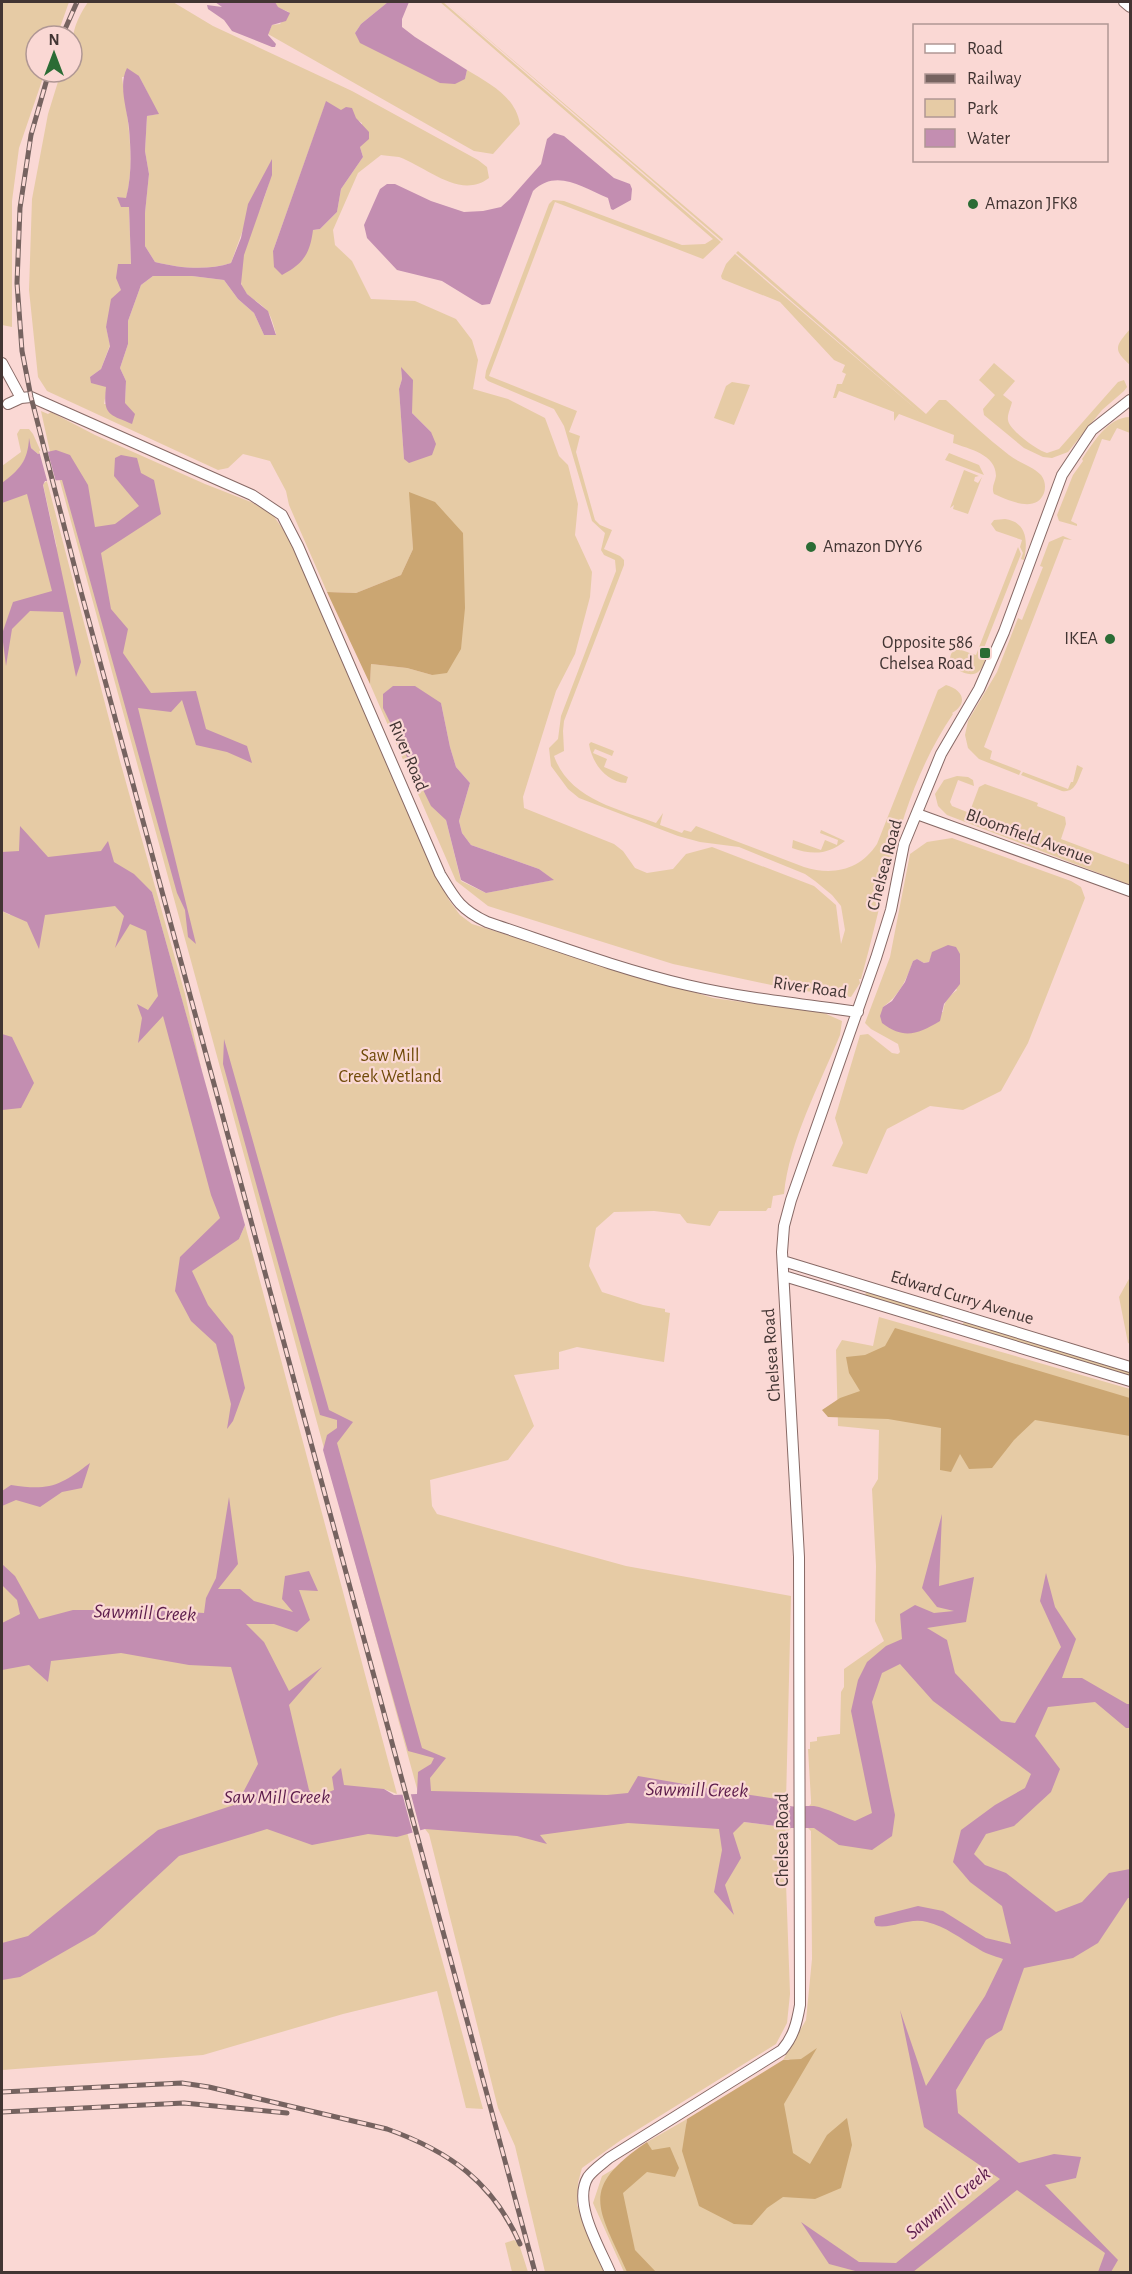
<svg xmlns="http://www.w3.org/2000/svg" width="1132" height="2274" font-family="'Alegreya Sans',sans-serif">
<rect width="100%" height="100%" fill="#fad8d4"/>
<!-- green -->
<path fill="#e6cba5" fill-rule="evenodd" d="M 2,2 L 69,2 L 57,36 L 36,36 L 36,72 L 45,72 L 19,148 L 12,201 L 12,327 L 2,325 Z
M 88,2 L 173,2 L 213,26 L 352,91 L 478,160 L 487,167 L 489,178 C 460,200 427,167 399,157 C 393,156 386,156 381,155 L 358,173 L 333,230 L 335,245 L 352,261 L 371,299 L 415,301 L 456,319 L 472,340 L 478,360 L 473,389 L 508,399 L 545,418 L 559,456 L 568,465 L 578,504 L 575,535 L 592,572 L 590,597 L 575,654 L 556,691 L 523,797 L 524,808 L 614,844 L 623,851 L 635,868 L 647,873 L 673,869 L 686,854 L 712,847 L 814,886 L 836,905 L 841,944 L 845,930 L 841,906 L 832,895 L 815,881 L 805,874 L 739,847 L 700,842 L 678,836 L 579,798 L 568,789 L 551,766 L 549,748 L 558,739 L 561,716 L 616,571 L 615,560 L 604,555 L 601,550 L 605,533 L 592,521 L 564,426 L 554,409 L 488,381 L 485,378 L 486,371 L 549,204 L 553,200 L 564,201 L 682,245 L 705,244 L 713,239 L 440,2 L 443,2 L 721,242 L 703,259 L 555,202 L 489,376 L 577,411 L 569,432 L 580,436 L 576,452 L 595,520 L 600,525 L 612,530 L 604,549 L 620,556 L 624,560 L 624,565 L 564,721 L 563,731 L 564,751 L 554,756 C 569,799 618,809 656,823 L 663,813 L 660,825 L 682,833 L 684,830 L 691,832 L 696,826 L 804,867 C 833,876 860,870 877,844 L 938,690 L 946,685 C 964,690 968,704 952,713 L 953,714 C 898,795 887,888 861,979 L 859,979 L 860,983 L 851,997 L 790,989 L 673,964 L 488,906 L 456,881 L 370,684 L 371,664 L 407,668 L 432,675 L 410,492 L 413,549 L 401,575 L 356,593 L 327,592 L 289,505 L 286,491 L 270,461 L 243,454 L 228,468 L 218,470 L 47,391 L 38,377 L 29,290 L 32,199 L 48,114 L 61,72 L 72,72 C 72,40 70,29 88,2 ZM 139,76 L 158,114 L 147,116 L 145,151 L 149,174 L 145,213 L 145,246 L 155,262 C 179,268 207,271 231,263 L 258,188 L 272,160 C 272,202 237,240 241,282 C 242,297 261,301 268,312 C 272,318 274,327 276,334 L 264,335 L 254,313 L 238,299 L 224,280 L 192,276 L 153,276 L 141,285 L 128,321 L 128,344 L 120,368 L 126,381 L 125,403 L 104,404 L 107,387 L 90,377 L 101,369 L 110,345 L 106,327 L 121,290 L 118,264 L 131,265 L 129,207 L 118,197 L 126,199 C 136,159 127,117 122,77 ZM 326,102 L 362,123 L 360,147 L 363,157 L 341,189 L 337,212 L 320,229 L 313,230 L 273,251 ZM 401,368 L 412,413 L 431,432 L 404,459 L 399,389 L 402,379 ZM 441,703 L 450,747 L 456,767 L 470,783 L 459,821 L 462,833 L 471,845 L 539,869 L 553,880 L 486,893 L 461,881 L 446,820 Z
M 275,2 L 388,2 L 361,24 L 355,33 L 465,79 L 467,70 C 490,84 515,96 520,124 L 493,154 L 474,151 L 268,34 L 272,25 L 280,24 L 289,12 L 277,7 Z
M 445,2 L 723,239 L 722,241 Z
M 738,251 L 926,414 L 939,400 L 946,400 C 967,419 987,438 1009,455 C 1019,463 1033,466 1041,475 C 1045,480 1046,487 1044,493 C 1036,514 1008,500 994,494 C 991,487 995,483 996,476 C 996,454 969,449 953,443 L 954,435 L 899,414 L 894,421 L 894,412 L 839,391 L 836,398 L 833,398 L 837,384 L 842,384 L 846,374 L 842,372 L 845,365 L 834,360 L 780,302 L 722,279 L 721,276 L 726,264 L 735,254 L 924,416 L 736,253 Z
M 1130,329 L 1130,365 C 1112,349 1116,346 1130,329 Z
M 994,363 L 1015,381 L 1003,395 L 1012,402 C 1011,407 1007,415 1008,420 C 1009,430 1038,451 1047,453 L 1059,449 L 1118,382 L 1124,380 L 1127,387 L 1124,391 L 1102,410 L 1068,452 L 1052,458 L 1043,457 L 1024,448 L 984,415 L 983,409 L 995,395 L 979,380 Z
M 732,382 L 750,385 L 734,425 L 714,418 L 726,386 Z
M 41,411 L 48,414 L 51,412 L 95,435 L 205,484 L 251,502 L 273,515 L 287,535 L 449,900 L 460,915 L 472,924 L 713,998 L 824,1013 L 842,1021 L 840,1035 C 820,1084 789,1141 784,1194 L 773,1196 L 771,1208 L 768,1208 L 766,1211 L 719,1211 L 710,1226 L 687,1223 L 680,1214 L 654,1211 L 614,1212 L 596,1228 L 589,1266 L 602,1292 L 643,1305 L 665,1309 L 665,1312 L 670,1313 L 664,1362 L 577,1347 L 559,1352 L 559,1369 L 514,1375 L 534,1426 L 508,1460 L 430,1480 L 432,1506 L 437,1514 L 626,1566 L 791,1596 L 786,1802 L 791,1807 L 784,1804 L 419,1796 L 52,452 L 50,452 Z
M 1130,417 L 1130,433 L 1117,428 L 1110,441 L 1102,439 L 1071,521 L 1077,524 L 1077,526 L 1059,521 L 1057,515 L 1073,475 L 1083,461 L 1082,459 C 1093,443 1108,417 1130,417 Z
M 20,429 L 29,429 L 33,434 L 42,454 L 38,454 L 31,448 L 30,443 L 29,451 L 19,470 L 57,548 L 43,484 L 47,481 L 120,761 L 185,994 L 202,1072 L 152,892 L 140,881 L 239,1239 L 245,1225 L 397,1794 L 384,1789 L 397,1837 L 407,1832 L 483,2109 L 466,2108 L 437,1991 L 343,2014 L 203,2055 L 2,2070 L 2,911 L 10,915 L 2,866 L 2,466 L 21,452 L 17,434 Z
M 949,453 L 979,465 L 984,475 L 945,460 Z
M 964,470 L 979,476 L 975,477 L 974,481 L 978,483 L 982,477 L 968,514 L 953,509 L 954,505 L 950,508 Z
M 1005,519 C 1027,522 1028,541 1024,560 L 1021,559 L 1023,553 L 1020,547 L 1022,540 L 996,531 L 991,524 L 994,520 Z
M 1063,536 L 1072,540 L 1064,539 L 984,747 L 992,751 L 990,759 L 1021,771 L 1019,775 L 979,759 L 968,748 L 965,735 L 968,721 L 997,672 L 1018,618 L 1022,620 L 1043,567 L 1040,566 L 1049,542 Z
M 1018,547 L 1021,554 L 982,653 L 987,656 C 985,660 983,667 980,670 C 972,680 954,670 950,661 C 950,642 965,652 976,655 Z
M 591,742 L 614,751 L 612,756 L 595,749 L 593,753 L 607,759 L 604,767 L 628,777 L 626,783 C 606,782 592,763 589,744 Z
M 1077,765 L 1083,768 C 1078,779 1076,793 1062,791 L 1021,775 L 1023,772 L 1068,789 L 1071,782 L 1073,782 Z
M 957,776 L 968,777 L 973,780 L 974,786 L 958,780 L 950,802 L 952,806 L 967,812 L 970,811 L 979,787 L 985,784 L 1038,803 L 1037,806 L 1065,817 L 1066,824 L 1061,839 L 1130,865 L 1130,885 L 947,815 L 938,806 L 935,794 L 944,780 Z
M 821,830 L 845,841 C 828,855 812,855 792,848 L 793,840 L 821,850 L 825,840 L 837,845 L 838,840 L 820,833 Z
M 952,838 L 1071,881 L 1081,887 L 1085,898 L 1028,1043 L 1001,1091 L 963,1110 L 930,1106 L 887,1129 L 867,1174 L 832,1166 L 843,1143 L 835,1118 L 860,1035 L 868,1034 L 892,1053 L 898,1054 L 900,1052 L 898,1044 L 871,1029 L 865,1023 L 890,957 L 910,854 L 927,842 ZM 931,957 L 957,990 C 949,996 944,1001 943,1012 L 883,1007 C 899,996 907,979 913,961 L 917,959 L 924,963 L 929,962 Z
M 1130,1277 L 1130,1344 L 1128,1343 L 1119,1297 Z
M 866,1292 L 943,1315 L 942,1319 L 865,1296 Z
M 879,1317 L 1130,1389 L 1130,2272 L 624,2272 L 593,2203 L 602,2176 L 650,2147 L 647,2142 L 687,2119 L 686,2124 L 790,2059 L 783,2060 L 806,2020 L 812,1959 L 811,1831 L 808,1828 L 811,1828 L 811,1807 L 808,1807 L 811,1804 L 811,1800 L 808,1749 L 810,1749 L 810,1742 L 817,1741 L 817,1737 L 840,1734 L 841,1692 L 844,1687 L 844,1669 L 884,1641 L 875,1621 L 876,1566 L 872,1489 L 878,1479 L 879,1430 L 838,1426 L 836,1350 L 842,1340 L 873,1346 Z
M 964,1322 L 1130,1372 L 1130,1378 L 962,1325 Z
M 630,1818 L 744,1822 L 791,1828 L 787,1832 L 785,1855 L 790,1994 L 787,2023 L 776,2044 L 621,2140 L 582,2168 L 578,2183 L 577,2205 L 606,2272 L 545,2272 L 515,2146 L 498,2108 L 429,1834 L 425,1829 Z
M 514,2240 L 519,2244 L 528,2272 L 512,2272 L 505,2243 Z"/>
<!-- forest -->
<path fill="#cba672" d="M 409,492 L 435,502 L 463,533 L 465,608 L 461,649 L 447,673 L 432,675 L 407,668 L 371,664 L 370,684 L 327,592 L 356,593 L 401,575 L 413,549 Z
M 895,1328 L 1130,1398 L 1130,1436 L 1035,1420 L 1014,1440 L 992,1468 L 969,1469 L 960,1454 L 951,1472 L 940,1470 L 941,1428 L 888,1419 L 828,1417 L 822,1410 L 840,1398 L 860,1391 L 849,1373 L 846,1357 L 865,1355 L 885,1346 Z
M 817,2048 L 784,2104 L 793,2153 L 810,2164 L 827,2135 L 847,2118 L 852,2145 L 841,2188 L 815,2199 L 783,2197 L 767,2208 L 752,2225 L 734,2224 L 699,2206 L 682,2151 L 687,2119 L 783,2060 L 801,2059 Z
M 647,2142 L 652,2150 L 670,2147 L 679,2168 L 675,2177 L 647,2172 L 623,2193 L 635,2250 L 656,2272 L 627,2272 C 598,2207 578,2189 647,2142 Z"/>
<!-- water -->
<path fill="#c38eb1" d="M 215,2 L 275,2 L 278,7 L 290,13 L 286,21 L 272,25 L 268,35 L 276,44 L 275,47 L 272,47 L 232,31 L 224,20 L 208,9 L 207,5 L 222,7 Z
M 388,2 L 409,2 L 402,19 L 402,27 L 415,37 L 467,70 L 465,79 L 455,84 L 440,83 L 360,43 L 355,33 L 361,24 Z
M 127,68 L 139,76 L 159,114 L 147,116 L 145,151 L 149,174 L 145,213 L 145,246 L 155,262 C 179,268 207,271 231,263 L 241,238 L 248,204 L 272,159 L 272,175 L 244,255 L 241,284 L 247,294 L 268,311 L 276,335 L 264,335 L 254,313 L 238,299 L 224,280 L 192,276 L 153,276 L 141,285 L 128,321 L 128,344 L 120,368 L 126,381 L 125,403 L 135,414 L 132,424 C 108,414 103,415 106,387 L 91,383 L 90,377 L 101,369 L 110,346 L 106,327 L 111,299 L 121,290 L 116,278 L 118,264 L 131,264 L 129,207 L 121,207 L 117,197 L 126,198 C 132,175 131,152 129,128 C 127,109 118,85 127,68 Z
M 326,101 L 341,110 L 346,107 L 352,108 L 356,118 L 369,132 L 369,139 L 360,147 L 363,157 L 341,189 L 337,212 L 320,229 L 313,230 C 310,254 303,264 282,275 L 274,267 L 273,251 Z
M 554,133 L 564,136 L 614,178 L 630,184 L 632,189 L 631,200 L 613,210 L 611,209 L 608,198 C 582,187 556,168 533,191 L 490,304 L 482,305 L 473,300 L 442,281 L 397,270 L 367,238 L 364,225 L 380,189 L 387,184 L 395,184 L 431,201 L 464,212 L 483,211 L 501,207 L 510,199 L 541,164 L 547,139 Z
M 401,367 L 413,380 L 412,413 L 431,432 L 436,444 L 432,455 L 409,463 L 404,459 L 399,389 L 402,379 Z
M 29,438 L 31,448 L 38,454 L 56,450 L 70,455 L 88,485 L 95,527 L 115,524 L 139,506 L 114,476 L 115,458 L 121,455 L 137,458 L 141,473 L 154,480 L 161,514 L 101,553 L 111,609 L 128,629 L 123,653 L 151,693 L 196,691 L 206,729 L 247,746 L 252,763 L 227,752 L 196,745 L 182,700 L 171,712 L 138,708 L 196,944 L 188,937 L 185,910 L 177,893 L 62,480 L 45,481 L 43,485 L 81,662 L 76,677 L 63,612 L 30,611 L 12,629 L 6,666 L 2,634 L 13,602 L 52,591 L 27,494 L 2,503 L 2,483 C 19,470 28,461 29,438 Z
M 393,686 L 415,686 L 441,703 L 450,747 L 456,767 L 470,783 L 459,821 L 462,833 L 471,845 L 539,869 L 554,880 L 486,893 L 461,880 L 446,820 L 431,806 L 383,708 L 383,694 Z
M 20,826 L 48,857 L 101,851 L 108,841 L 114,862 L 134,874 L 152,892 L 245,1225 L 239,1239 L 192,1271 L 208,1305 L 233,1336 L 245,1388 L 233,1421 L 227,1429 L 231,1404 L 216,1344 L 191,1321 L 175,1291 L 180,1257 L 220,1218 L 211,1195 L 163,1016 L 138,1043 L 142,1018 L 137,1004 L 148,1010 L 158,996 L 146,931 L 130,924 L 115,948 L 124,916 L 115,906 L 45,915 L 39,949 L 27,922 L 2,911 L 2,852 L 19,851 Z
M 948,945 L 956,947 L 960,954 L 960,984 L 944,1004 L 940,1021 C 918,1034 904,1040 882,1023 L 880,1016 L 883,1007 L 892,1001 L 905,982 L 913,961 L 917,959 L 924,963 L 929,962 L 932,952 Z
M 2,1034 L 12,1037 L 34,1083 L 21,1108 L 2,1110 Z
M 224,1039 L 329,1410 L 353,1422 L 337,1443 L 422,1748 L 446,1758 L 430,1778 L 431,1791 L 607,1795 L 628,1793 L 638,1776 C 685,1784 732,1793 779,1799 C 789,1811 800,1805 814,1806 C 827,1808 843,1817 855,1821 L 872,1813 L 851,1711 L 858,1680 L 867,1662 L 886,1646 L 902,1639 L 900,1614 L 915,1605 L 934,1613 L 954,1611 L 937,1607 L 922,1588 L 942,1514 L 939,1586 L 974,1577 L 966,1622 L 927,1628 L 947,1640 L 955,1673 L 1001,1721 L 1015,1723 L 1061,1647 L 1040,1601 L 1046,1573 L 1055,1607 L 1076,1639 L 1062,1678 L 1082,1678 L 1127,1704 L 1130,1704 L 1130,1728 L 1126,1728 L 1095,1702 L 1048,1707 L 1035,1736 L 1060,1769 L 1051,1792 L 1014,1826 L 986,1834 L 974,1854 L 985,1865 L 1006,1873 L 1056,1912 L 1082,1902 L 1109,1873 L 1130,1869 L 1130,1898 L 1128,1898 L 1098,1943 L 1073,1958 L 1024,1968 L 1002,2030 L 986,2040 L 956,2090 L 958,2113 L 1019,2163 L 1054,2154 L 1081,2157 L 1076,2178 L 1045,2185 L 1118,2260 L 1111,2272 L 1098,2272 L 1105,2253 L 1017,2190 L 913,2272 L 859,2272 L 829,2264 L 801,2222 L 859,2262 L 896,2263 L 1000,2179 L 924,2127 L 900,2010 L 926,2086 L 985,1996 L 1003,1959 C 994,1956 984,1953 977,1948 C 961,1939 945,1926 927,1922 C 909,1917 893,1929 876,1926 L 874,1922 L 875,1917 L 918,1906 L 943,1911 L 986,1938 L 1011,1944 L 1002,1906 L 970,1882 L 953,1862 L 961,1830 L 995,1805 L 1025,1788 L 1031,1774 L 933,1701 L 900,1664 L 882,1673 L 872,1702 L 895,1815 L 892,1836 L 872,1850 L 839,1845 L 814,1828 L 791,1828 L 744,1822 L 733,1833 L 741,1858 L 725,1885 L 734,1915 L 714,1892 L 722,1850 L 719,1829 L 628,1823 L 540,1835 L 547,1844 L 517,1836 L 425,1829 L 397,1837 L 368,1834 L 312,1845 L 267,1829 L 179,1856 L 95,1934 L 20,1977 L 2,1980 L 2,1943 L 28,1936 L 158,1830 L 237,1804 L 258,1764 L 231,1667 L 189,1665 L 121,1653 L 51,1661 L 48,1682 L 29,1665 L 2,1670 L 2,1623 L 20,1614 L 17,1600 L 2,1585 L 2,1564 L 15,1576 L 39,1619 L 73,1610 L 152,1610 L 204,1613 L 206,1598 L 216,1578 L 229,1497 L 238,1564 L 218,1589 L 240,1589 L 254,1601 L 293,1612 L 282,1599 L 285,1576 L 309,1571 L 318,1591 L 299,1590 L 310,1620 L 297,1632 L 274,1624 L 246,1624 L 264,1642 L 289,1691 L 322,1667 L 289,1705 L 309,1790 L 316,1797 L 334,1790 L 332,1777 L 341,1768 L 344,1785 L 384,1789 L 394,1795 L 417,1794 L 418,1772 L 431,1764 L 434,1758 L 408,1751 L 323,1450 L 327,1435 L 337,1428 L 337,1420 L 320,1415 L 223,1064 Z
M 90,1463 L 82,1488 L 62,1492 L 40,1507 L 16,1500 L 2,1506 L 2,1491 L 11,1485 C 49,1491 60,1486 90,1463 Z"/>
<!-- pier -->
<path fill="#fad8d4" d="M 47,449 L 56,482 L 48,484 L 39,451 Z
M 408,1791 L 410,1791 L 421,1833 L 413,1834 L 402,1793 Z"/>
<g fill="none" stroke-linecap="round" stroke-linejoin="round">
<!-- minor casing -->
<g stroke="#876965" stroke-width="12">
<path id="minor" d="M 1124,2 L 1130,7
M 2,363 L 21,398
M 8,404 L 21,398 L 31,397 L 252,495 L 282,515 L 298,546 L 440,874 C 455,899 460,909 487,922 C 553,944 619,969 687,985 C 743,998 801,1004 858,1012
M 917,814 L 1130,891
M 783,1261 L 1130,1367
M 784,1276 L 1130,1381
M 610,2272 C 600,2248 572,2203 588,2177 C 593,2170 602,2164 609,2158 L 782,2050 C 794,2036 797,2022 800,2005 L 799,1557 L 782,1252 L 784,1226 L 791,1200 L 876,958 L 891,910 L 904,844 L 941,754 L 979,689 L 1004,632 L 1062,475 L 1092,430 L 1130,400"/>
</g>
<!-- minor -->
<use href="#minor" stroke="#fff" stroke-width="10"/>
<!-- rail casing -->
<g stroke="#766360" stroke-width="5">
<path id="rail" d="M 62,36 L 77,2
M 49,72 L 31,135 L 20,208 L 17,283 L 22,351 L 31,397 L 80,588 L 535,2272
M 2,2092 L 182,2083 L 209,2087 L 387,2129 C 449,2151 493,2182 520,2244
M 2,2112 L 184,2103 L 287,2113"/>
</g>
<!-- rail -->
<use href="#rail" stroke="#fad8d4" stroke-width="3" stroke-dasharray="9" stroke-linecap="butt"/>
</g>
<!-- markers -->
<g fill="#2b6c35" stroke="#fad8d4" stroke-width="2">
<circle cx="973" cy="204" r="6"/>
<circle cx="811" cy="547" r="6"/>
<circle cx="1110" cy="639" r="6"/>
<rect x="979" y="647" width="12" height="12" rx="3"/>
</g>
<g text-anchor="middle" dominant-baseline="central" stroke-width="4.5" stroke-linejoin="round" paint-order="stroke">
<!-- poi labels -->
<g font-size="18" fill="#423533" stroke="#fad8d4" text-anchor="start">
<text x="985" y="204">Amazon JFK8</text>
<text x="823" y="547">Amazon DYY6</text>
<text x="1098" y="639" text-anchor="end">IKEA</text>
<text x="973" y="643" text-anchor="end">Opposite 586<tspan x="973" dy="21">Chelsea Road</tspan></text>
</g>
<!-- street labels -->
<g font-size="18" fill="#423533" stroke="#fad8d4">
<text transform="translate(408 756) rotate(67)">River Road</text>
<text transform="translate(1029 837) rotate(20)">Bloomfield Avenue</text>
<text transform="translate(885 865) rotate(-75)">Chelsea Road</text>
<text transform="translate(810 988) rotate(8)">River Road</text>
<text transform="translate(962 1298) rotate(17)">Edward Curry Avenue</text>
<text transform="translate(772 1355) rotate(-94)">Chelsea Road</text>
<text transform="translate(783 1840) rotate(-90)">Chelsea Road</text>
</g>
<!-- park labels -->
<g font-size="18" fill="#6f4a09" stroke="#fad8d4">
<text x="390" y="1056">Saw Mill<tspan x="390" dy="21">Creek Wetland</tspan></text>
</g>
<!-- water labels -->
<g font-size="20" font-style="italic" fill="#5d1d4c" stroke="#fad8d4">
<text transform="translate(145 1613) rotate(2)">Sawmill Creek</text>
<text transform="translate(697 1790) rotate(1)">Sawmill Creek</text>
<text x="277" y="1797">Saw Mill Creek</text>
<text transform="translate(948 2203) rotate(-39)">Sawmill Creek</text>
</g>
</g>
<!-- border -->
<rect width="1132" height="2274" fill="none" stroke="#423533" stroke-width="6"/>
<!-- legend -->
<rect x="913" y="24" width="195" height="138" fill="#fad8d4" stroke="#b09794" stroke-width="1.5"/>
<rect x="925" y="44" width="30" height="9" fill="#ffffff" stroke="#b09794" stroke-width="1.5"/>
<text x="967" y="54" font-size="18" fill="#423533">Road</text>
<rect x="925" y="74" width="30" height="9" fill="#766360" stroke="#b09794" stroke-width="1.5"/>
<text x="967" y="84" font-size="18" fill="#423533">Railway</text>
<rect x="925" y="99" width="30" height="18" fill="#e6cba5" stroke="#b09794" stroke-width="1.5"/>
<text x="967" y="114" font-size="18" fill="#423533">Park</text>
<rect x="925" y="129" width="30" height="18" fill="#c38eb1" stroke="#b09794" stroke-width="1.5"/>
<text x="967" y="144" font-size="18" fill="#423533">Water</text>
<!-- north arrow -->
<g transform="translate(54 54)"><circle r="28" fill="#fad8d4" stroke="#b09794" stroke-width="1.5"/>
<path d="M0-4.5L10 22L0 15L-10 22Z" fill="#2b6c35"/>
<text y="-9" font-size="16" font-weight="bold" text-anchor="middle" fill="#423533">N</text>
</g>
</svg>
